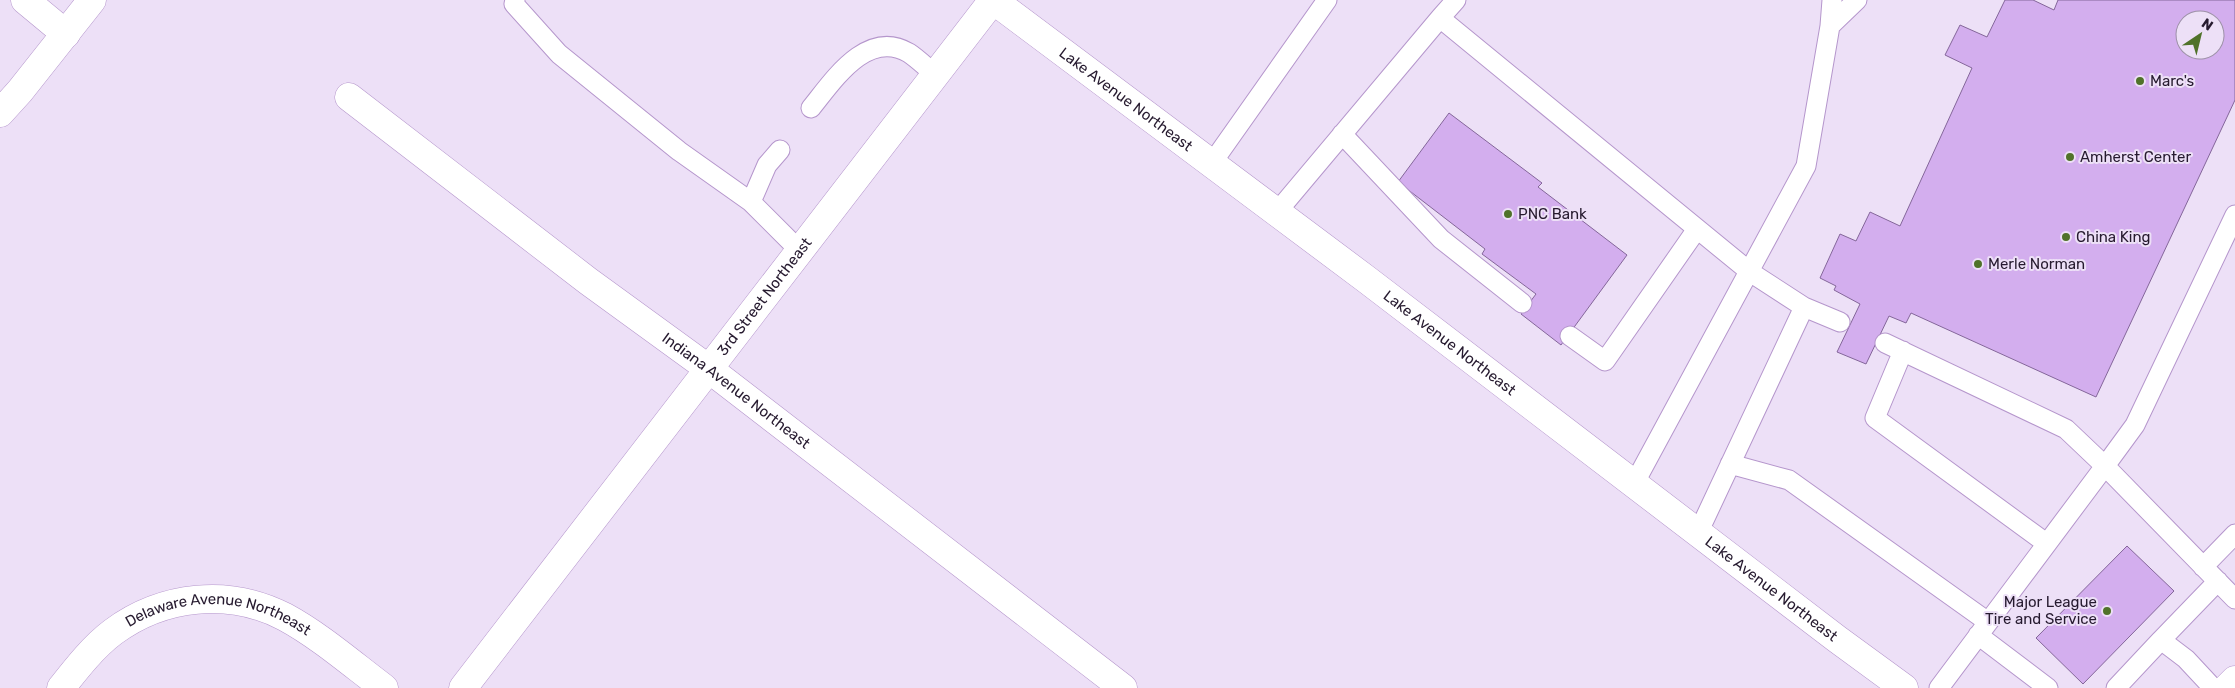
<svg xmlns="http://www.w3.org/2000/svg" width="2235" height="688" font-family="Rubik,sans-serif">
<rect width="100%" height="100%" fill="#ede0f7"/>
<!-- building -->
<path fill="#d3aeee" stroke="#84669a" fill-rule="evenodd" d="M 2005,0 L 2033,0 L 2054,10 L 2058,0 L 2235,0 L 2235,100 L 2096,397 L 1911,313 L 1906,323 L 1889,316 L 1866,364 L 1837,352 L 1860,304 L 1834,290 L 1836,286 L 1820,278 L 1840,234 L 1856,241 L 1870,212 L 1900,226 L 1972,68 L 1945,55 L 1960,25 L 1987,37 ZM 2185,20 L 2215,20 L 2215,50 L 2185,50 Z
M 1449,113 L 1542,183 L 1538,187 L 1627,255 L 1561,345 L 1521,314 L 1536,294 L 1482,254 L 1485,249 L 1398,182 Z
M 2127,546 L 2174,591 L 2083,684 L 2036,638 Z"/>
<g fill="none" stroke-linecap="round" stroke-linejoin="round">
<!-- lane casing -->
<g stroke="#b596cc" stroke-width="21">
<path id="lane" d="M 515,0 L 514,4 L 559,54 L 679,151 L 751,202 L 800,251
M 1440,18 L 1456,0
M 1830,26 L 1857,0
M 811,108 C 833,81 867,28 909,53 C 918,59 927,68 936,75
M 1342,134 L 1441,239 L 1522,303
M 1212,163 L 1327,0
M 751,202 L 767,165 L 780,150
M 1277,212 L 1440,18 L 1750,272 L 1804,307 L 1840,322
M 2235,215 L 2135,425 L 2105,466 L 2235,599
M 1570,336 L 1605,361 L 1697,229
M 1885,343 L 2066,429 L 2105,466 L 1939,688
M 1903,351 L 1875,418 L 2046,543
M 1730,464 L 1789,480 L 1988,622
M 1634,484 L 1806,166 L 1830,26 L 1832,0
M 1698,533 L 1804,307
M 2203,567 L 2235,534
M 1978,635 L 2048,688
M 2161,640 L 2218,581
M 2116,688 L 2161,640 L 2186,659 L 2213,688"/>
</g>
<!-- street casing -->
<g stroke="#b596cc" stroke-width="29">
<g id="street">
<path d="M 25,0 L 66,34"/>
<path id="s1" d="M 349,97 L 588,281 L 709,369 L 1123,688"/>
<path d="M 0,113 L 20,91 L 92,0"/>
<path id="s2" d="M 61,688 C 76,669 93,647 113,632 C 163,595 229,588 285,617 C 320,636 352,664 384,688"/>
<path id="s3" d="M 463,688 L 993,0"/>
</g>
</g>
<!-- secondary casing -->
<g stroke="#b596cc" stroke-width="29">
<g id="secondary">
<path id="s4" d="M 993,0 L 1366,279 L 1837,639 L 1904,688"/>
<path d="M 2227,688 L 2235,680"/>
</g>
</g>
<!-- lane -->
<use href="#lane" stroke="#fff" stroke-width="19"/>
<!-- street -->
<use href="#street" stroke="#fff" stroke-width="28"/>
<!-- secondary -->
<use href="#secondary" stroke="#fff" stroke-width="28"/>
</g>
<!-- markers -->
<g fill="#50722a" stroke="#ede0f7" stroke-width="2">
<circle cx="2140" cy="81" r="5"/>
<circle cx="2070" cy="157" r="5"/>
<circle cx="1508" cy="214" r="5"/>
<circle cx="2066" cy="237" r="5"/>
<circle cx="1978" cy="264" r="5"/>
<circle cx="2107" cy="611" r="5"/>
</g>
<g text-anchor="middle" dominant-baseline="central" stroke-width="4" stroke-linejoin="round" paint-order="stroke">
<!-- poi labels -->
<g font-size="15" fill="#261a2f" stroke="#ede0f7" text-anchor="start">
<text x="2150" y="81">Marc's</text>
<text x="2080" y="157">Amherst Center</text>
<text x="1518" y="214">PNC Bank</text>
<text x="2076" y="237">China King</text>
<text x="1988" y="264">Merle Norman</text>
<text x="2097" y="602" text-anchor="end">Major League<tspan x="2097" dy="17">Tire and Service</tspan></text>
</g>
<!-- street labels -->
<g font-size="15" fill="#261a2f" stroke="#ede0f7">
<text stroke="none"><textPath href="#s4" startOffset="166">Lake Avenue Northeast</textPath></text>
<text stroke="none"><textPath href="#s3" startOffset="494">3rd Street Northeast</textPath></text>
<text stroke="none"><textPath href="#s4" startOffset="571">Lake Avenue Northeast</textPath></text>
<text stroke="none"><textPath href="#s1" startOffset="486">Indiana Avenue Northeast</textPath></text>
<text stroke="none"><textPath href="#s4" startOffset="976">Lake Avenue Northeast</textPath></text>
<text stroke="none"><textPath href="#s2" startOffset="190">Delaware Avenue Northeast</textPath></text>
</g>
</g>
<!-- north arrow -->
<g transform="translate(2200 35) rotate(35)"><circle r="24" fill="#ede0f7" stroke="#9d91a7"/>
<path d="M0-4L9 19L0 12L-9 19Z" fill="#50722a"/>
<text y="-8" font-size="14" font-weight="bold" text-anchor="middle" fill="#261a2f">N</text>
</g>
</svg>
